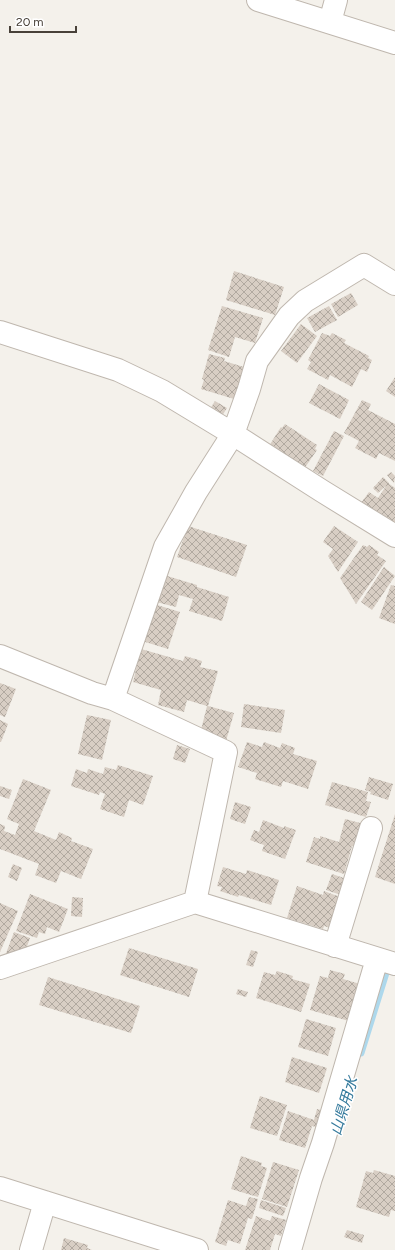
<svg xmlns="http://www.w3.org/2000/svg" width="395" height="1250" font-family="Figtree,'Noto Sans JP',sans-serif">
<defs>
<pattern id="building-cross-hatch" width="8" height="8" patternUnits="userSpaceOnUse"><rect width="8" height="8" fill="#d8cec4"/><path d="M0 0l8 8M0 8l8-8" fill="none" stroke="#b1a9a0"/></pattern>
</defs>
<rect width="100%" height="100%" fill="#f4f1eb"/>
<g fill="none" stroke-linecap="round" stroke-linejoin="round">
<!-- stream -->
<path stroke="#add8ec" stroke-width="7" d="M 361,1053 L 386,973 L 388,970 L 393,972"/>
</g>
<!-- building -->
<path fill="url(#building-cross-hatch)" d="M 234,271 L 284,287 L 275,315 L 226,300 Z
M 351,293 L 358,305 L 338,317 L 331,304 Z
M 222,306 L 263,318 L 255,343 L 235,337 L 229,357 L 208,350 Z
M 329,306 L 337,320 L 315,332 L 307,318 Z
M 301,324 L 317,336 L 297,363 L 281,351 Z
M 322,333 L 330,336 L 332,333 L 346,340 L 344,343 L 369,356 L 368,358 L 372,360 L 367,372 L 361,369 L 352,387 L 330,375 L 328,380 L 307,369 L 311,362 L 308,360 Z
M 209,354 L 225,358 L 224,361 L 244,367 L 234,399 L 201,389 L 204,380 L 202,379 Z
M 395,377 L 395,397 L 386,391 Z
M 319,384 L 349,400 L 340,419 L 309,403 Z
M 362,400 L 371,404 L 368,410 L 395,424 L 395,461 L 379,453 L 376,459 L 355,448 L 359,441 L 344,433 Z
M 215,401 L 227,408 L 222,416 L 210,409 Z
M 285,424 L 317,445 L 315,449 L 317,450 L 304,469 L 269,446 L 281,427 L 282,428 Z
M 334,431 L 344,436 L 323,476 L 313,471 Z
M 391,472 L 395,476 L 394,483 L 387,475 Z
M 383,477 L 389,483 L 378,493 L 373,488 Z
M 388,483 L 395,488 L 395,526 L 361,503 L 369,492 L 378,498 Z
M 188,526 L 247,545 L 236,577 L 177,557 Z
M 334,526 L 358,542 L 338,572 L 328,556 L 333,549 L 323,542 Z
M 363,545 L 367,547 L 369,545 L 379,552 L 377,555 L 386,561 L 356,604 L 340,578 Z
M 384,567 L 395,576 L 372,610 L 361,602 Z
M 164,575 L 197,585 L 197,587 L 229,597 L 222,621 L 189,611 L 193,599 L 179,595 L 176,607 L 156,602 Z
M 391,585 L 395,586 L 395,624 L 379,618 Z
M 154,604 L 180,612 L 168,649 L 142,641 Z
M 141,649 L 183,661 L 185,656 L 202,661 L 200,667 L 218,671 L 208,706 L 234,713 L 226,741 L 200,734 L 207,706 L 187,700 L 184,712 L 158,705 L 161,690 L 133,682 Z
M 0,683 L 16,689 L 5,717 L 0,715 Z
M 244,704 L 285,710 L 281,733 L 241,727 Z
M 87,715 L 111,720 L 102,760 L 78,754 Z
M 0,720 L 8,724 L 1,742 L 0,742 Z
M 247,742 L 262,747 L 264,742 L 280,748 L 282,743 L 295,748 L 293,754 L 317,761 L 308,789 L 283,781 L 281,787 L 255,779 L 257,773 L 238,767 Z
M 177,745 L 190,749 L 185,763 L 173,759 Z
M 118,765 L 153,776 L 143,805 L 129,800 L 124,817 L 100,809 L 105,794 L 100,792 L 99,795 L 71,786 L 76,769 L 87,773 L 88,769 L 103,774 L 105,767 L 116,770 Z
M 369,777 L 393,784 L 388,800 L 370,794 L 371,792 L 365,790 Z
M 23,779 L 51,790 L 34,831 L 56,840 L 59,832 L 72,838 L 71,841 L 93,849 L 81,879 L 61,871 L 56,883 L 35,875 L 39,864 L 0,849 L 0,824 L 5,826 L 4,831 L 15,835 L 19,824 L 7,819 Z
M 332,782 L 368,792 L 366,801 L 371,802 L 366,817 L 325,805 Z
M 0,786 L 12,790 L 9,799 L 0,796 Z
M 235,802 L 251,807 L 245,824 L 230,819 Z
M 395,814 L 395,884 L 375,877 Z
M 345,819 L 364,824 L 357,847 L 352,846 L 344,874 L 306,862 L 314,837 L 320,839 L 320,836 L 339,842 Z
M 263,820 L 284,828 L 284,826 L 296,830 L 285,859 L 262,851 L 264,845 L 250,840 L 254,830 L 259,832 Z
M 13,864 L 22,868 L 17,881 L 8,877 Z
M 223,867 L 246,874 L 247,870 L 279,880 L 271,905 L 239,895 L 238,897 L 220,891 L 222,887 L 217,886 Z
M 332,874 L 347,879 L 341,895 L 326,890 Z
M 297,886 L 323,895 L 324,891 L 340,897 L 330,928 L 324,926 L 323,929 L 287,918 Z
M 30,894 L 68,909 L 59,932 L 47,927 L 45,934 L 39,932 L 37,938 L 16,931 Z
M 72,897 L 83,898 L 82,917 L 71,916 Z
M 0,903 L 18,911 L 0,952 Z
M 14,932 L 30,938 L 25,952 L 5,956 Z
M 129,948 L 198,969 L 189,997 L 120,975 Z
M 251,950 L 258,952 L 253,967 L 246,965 Z
M 330,970 L 345,974 L 343,979 L 360,984 L 349,1021 L 310,1010 L 320,976 L 328,978 Z
M 277,971 L 293,976 L 292,979 L 310,984 L 301,1012 L 256,998 L 264,972 L 275,975 Z
M 48,977 L 140,1006 L 131,1033 L 39,1005 Z
M 238,989 L 248,992 L 246,997 L 236,994 Z
M 306,1019 L 336,1028 L 328,1056 L 298,1047 Z
M 292,1057 L 327,1068 L 319,1093 L 285,1082 Z
M 260,1096 L 287,1105 L 277,1136 L 250,1128 Z
M 317,1109 L 321,1110 L 316,1127 L 312,1126 L 305,1148 L 279,1140 L 288,1111 L 314,1120 Z
M 241,1156 L 262,1163 L 261,1166 L 267,1168 L 258,1197 L 231,1189 Z
M 273,1162 L 299,1170 L 287,1207 L 262,1199 Z
M 374,1170 L 395,1176 L 395,1211 L 391,1210 L 389,1217 L 356,1207 L 366,1171 L 373,1173 Z
M 249,1197 L 258,1199 L 252,1219 L 248,1218 L 240,1244 L 228,1240 L 226,1246 L 215,1242 L 228,1200 L 246,1206 Z
M 261,1200 L 286,1208 L 283,1216 L 259,1208 Z
M 256,1216 L 270,1221 L 272,1216 L 286,1220 L 281,1236 L 275,1234 L 270,1250 L 245,1250 Z
M 347,1230 L 364,1235 L 362,1243 L 344,1237 Z
M 64,1238 L 88,1245 L 87,1248 L 92,1250 L 61,1250 Z"/>
<g fill="none" stroke-linecap="round" stroke-linejoin="round">
<!-- minor casing -->
<g stroke="#bfb7ae" stroke-width="24">
<path id="minor" d="M 258,0 L 395,43
M 330,22 L 336,0
M 0,332 L 118,370 L 162,391 L 233,434 L 322,491 L 395,536
M 0,656 L 92,693 L 113,699 L 165,547 L 196,492 L 233,434 L 249,389 L 257,361 L 289,316 L 305,301 L 364,265 L 395,284
M 113,699 L 226,752 L 195,902
M 335,946 L 371,828
M 0,968 L 195,902 L 395,964
M 0,1188 L 197,1250
M 31,1250 L 45,1202
M 290,1250 L 311,1178 L 323,1143 L 377,959"/>
</g>
<!-- minor -->
<use href="#minor" stroke="#fff" stroke-width="22"/>
</g>
<g text-anchor="middle" dominant-baseline="central" stroke-width="3" stroke-linejoin="round" paint-order="stroke">
<!-- water labels -->
<g font-size="15" font-style="italic" fill="#367b9d" stroke="#fff">
<text transform="translate(344 1106) rotate(-73)">山県用水</text>
</g>
</g>
<!-- scale -->
<path d="M10 26v6h66v-6" fill="none" stroke="#484139" stroke-width="2"/>
<text x="16" y="26" font-size="12" fill="#484139" stroke="#ffffff" stroke-width="3" paint-order="stroke">20 m</text>
</svg>
